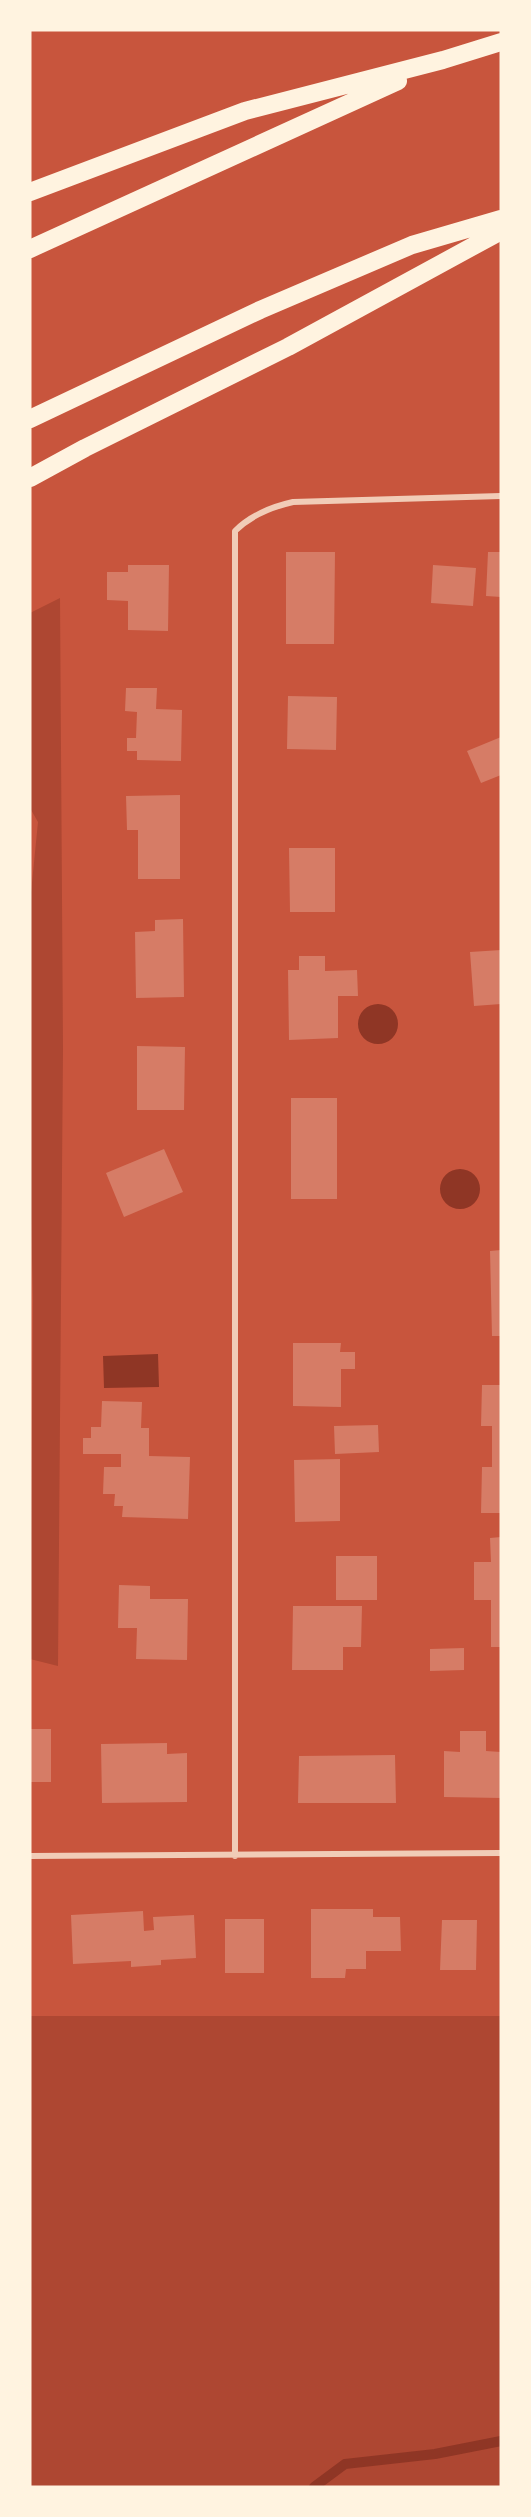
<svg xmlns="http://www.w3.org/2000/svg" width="531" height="2517" font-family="Cabin,sans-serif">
<rect width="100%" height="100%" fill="#c8553d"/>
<!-- green -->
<path fill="#ae4732" d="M 60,598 L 63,1049 L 58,1666 L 30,1659 L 33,1300 L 30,1172 L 30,903 L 38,822 L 30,808 L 30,613 Z
M 30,2016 L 501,2016 L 501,2487 L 30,2487 Z"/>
<!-- water -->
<path fill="#8f3625" d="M358 1024a20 20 0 1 1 40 0a20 20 0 1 1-40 0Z
M440 1189a20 20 0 1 1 40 0a20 20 0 1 1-40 0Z
M 158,1354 L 159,1387 L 104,1388 L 103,1356 Z"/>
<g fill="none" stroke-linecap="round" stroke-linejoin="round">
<!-- stream -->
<path stroke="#8f3625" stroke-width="10" d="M 314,2487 L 345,2464 L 435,2454 L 501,2441"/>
</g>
<!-- building -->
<path fill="#d67c66" d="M 286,552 L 335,552 L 334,644 L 286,644 Z
M 488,552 L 501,552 L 501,597 L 486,596 Z
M 128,565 L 169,565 L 168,631 L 128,630 L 128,601 L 107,600 L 107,572 L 128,572 Z
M 433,565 L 476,568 L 473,606 L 431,603 Z
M 126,688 L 157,688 L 156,709 L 182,710 L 181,761 L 137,760 L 137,751 L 127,751 L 127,738 L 136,738 L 137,712 L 125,711 Z
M 288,696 L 337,697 L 336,750 L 287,749 Z
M 501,737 L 501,775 L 481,783 L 467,751 Z
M 180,795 L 180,879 L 138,879 L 138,830 L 127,830 L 126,796 Z
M 289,848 L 335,848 L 335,912 L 290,912 Z
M 183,919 L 184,997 L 136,998 L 135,932 L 155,931 L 155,920 Z
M 501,950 L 501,1004 L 474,1006 L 470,952 Z
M 299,956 L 325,956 L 325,971 L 357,970 L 358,996 L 338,996 L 338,1038 L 289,1040 L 288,970 L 299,970 Z
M 137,1046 L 185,1047 L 184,1110 L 137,1110 Z
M 291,1098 L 337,1098 L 337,1199 L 291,1199 Z
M 164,1149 L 183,1192 L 124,1217 L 106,1173 Z
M 501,1250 L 501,1336 L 492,1336 L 490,1251 Z
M 293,1343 L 341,1343 L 340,1352 L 355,1352 L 355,1369 L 341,1369 L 341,1407 L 293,1406 Z
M 482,1385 L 501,1385 L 501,1513 L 481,1513 L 482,1467 L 492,1467 L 492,1426 L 481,1426 Z
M 102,1401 L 142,1402 L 141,1428 L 149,1428 L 149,1456 L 190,1457 L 188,1519 L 122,1517 L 123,1506 L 114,1506 L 115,1494 L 103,1494 L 104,1467 L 121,1467 L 121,1454 L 83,1454 L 83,1438 L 91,1438 L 91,1427 L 101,1427 Z
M 378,1425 L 379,1452 L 335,1454 L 334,1426 Z
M 340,1459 L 340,1521 L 295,1522 L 294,1460 Z
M 501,1537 L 501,1647 L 491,1647 L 491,1600 L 474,1600 L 474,1562 L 491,1562 L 490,1538 Z
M 336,1556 L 377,1556 L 377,1600 L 336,1600 Z
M 119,1585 L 150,1586 L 150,1599 L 188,1599 L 187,1660 L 136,1659 L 137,1628 L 118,1628 Z
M 293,1606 L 362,1606 L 361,1647 L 343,1647 L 343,1670 L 292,1670 Z
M 464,1648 L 464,1670 L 430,1671 L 430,1649 Z
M 30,1729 L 51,1729 L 51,1782 L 30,1782 Z
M 460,1731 L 486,1731 L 486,1751 L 501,1752 L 501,1798 L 444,1797 L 444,1751 L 460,1752 Z
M 167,1743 L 167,1754 L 187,1753 L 187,1802 L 102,1803 L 101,1744 Z
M 395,1755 L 396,1803 L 298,1803 L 299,1756 Z
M 311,1909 L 373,1909 L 373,1917 L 400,1917 L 401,1951 L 366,1951 L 366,1969 L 346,1969 L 345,1978 L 311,1978 Z
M 143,1911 L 144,1931 L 154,1930 L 153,1917 L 194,1915 L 196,1958 L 161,1960 L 161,1965 L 131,1967 L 131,1961 L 73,1964 L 71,1915 Z
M 225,1919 L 264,1919 L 264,1973 L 225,1973 Z
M 442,1920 L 477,1920 L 476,1970 L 440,1970 Z"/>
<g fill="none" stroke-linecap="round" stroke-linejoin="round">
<!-- minor -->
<path stroke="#f1ccb7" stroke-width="6" d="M 30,1856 L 501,1853
M 235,1856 L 235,531 C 251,515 271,507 293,502 L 501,496"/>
<!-- motorway -->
<path stroke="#fff3e0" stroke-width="18" d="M 30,192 L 245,111 L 443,60 L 501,42
M 30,249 L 398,81
M 30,419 L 260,310 L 412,245 L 501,219
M 30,478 L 85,448 L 288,347 L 501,231"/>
</g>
<!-- border -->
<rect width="531" height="2517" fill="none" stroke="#fff3e0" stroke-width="63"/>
</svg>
